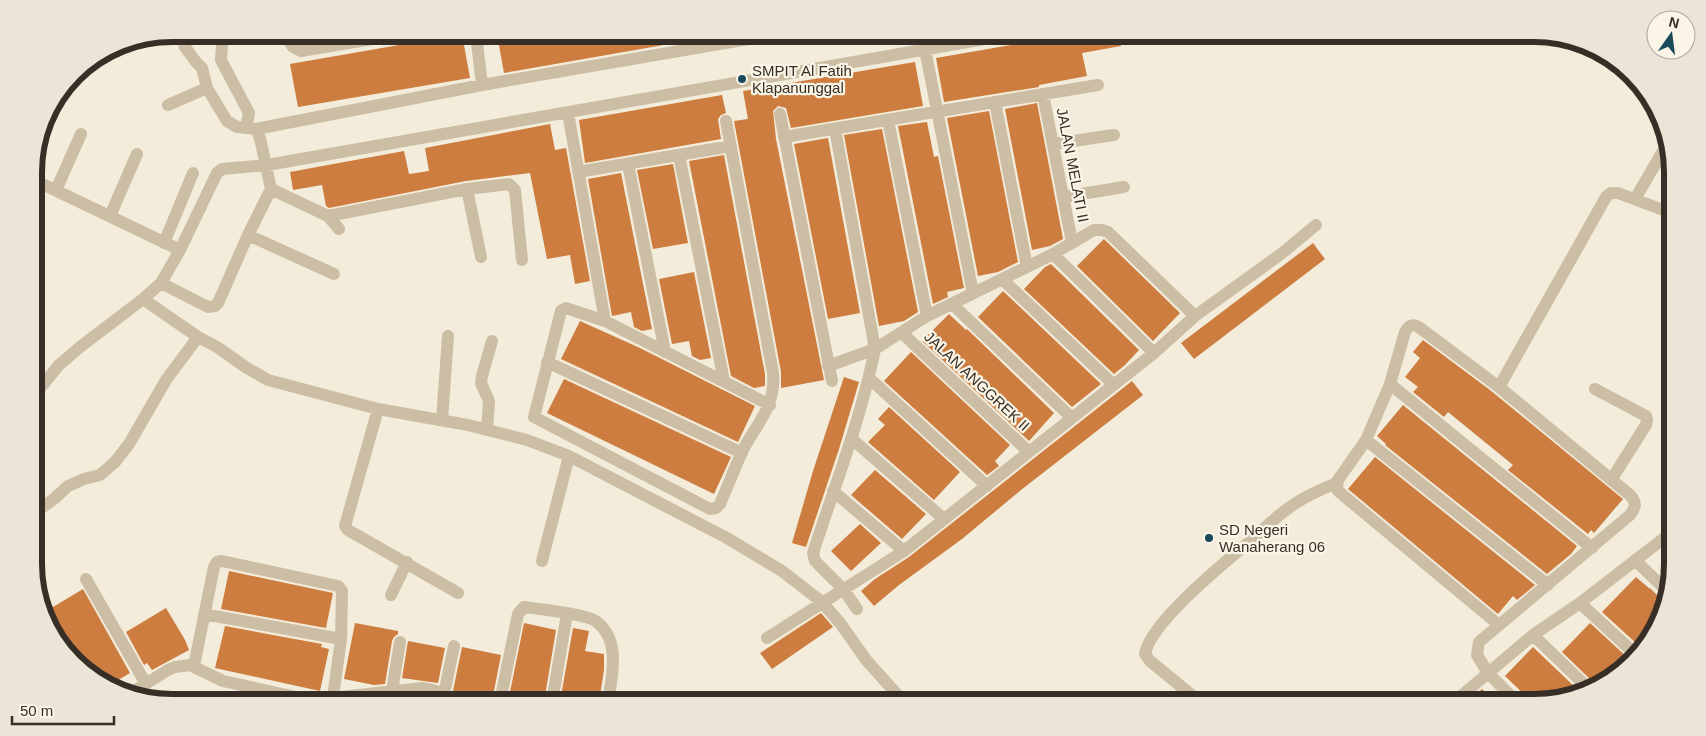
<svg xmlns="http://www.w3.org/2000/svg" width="1706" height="736" font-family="Arial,sans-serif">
<rect width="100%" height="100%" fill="#f3ecda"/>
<!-- building -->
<path fill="#cc7d3f" d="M 462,34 L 470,78 L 298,107 L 290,64 Z
M 497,34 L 697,34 L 698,39 L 504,73 Z
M 1073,34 L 1118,34 L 1121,46 L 1082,53 L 1087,76 L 1039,85 L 1039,87 L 944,102 L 936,58 Z
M 915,62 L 923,106 L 791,128 L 786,108 L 778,106 L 773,111 L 776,139 L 824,380 L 781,388 L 781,372 L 734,121 L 748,119 L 743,91 Z
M 722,95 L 726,113 L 721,115 L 718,119 L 721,139 L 585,163 L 579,120 Z
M 1037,103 L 1063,239 L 1050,246 L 1032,250 L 1005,109 Z
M 989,111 L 1018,262 L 998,272 L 978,276 L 947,118 Z
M 927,122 L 934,157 L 938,156 L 964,288 L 947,292 L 948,297 L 933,304 L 898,126 Z
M 550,124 L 555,150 L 566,148 L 590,281 L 575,284 L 570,255 L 547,259 L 530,173 L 466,181 L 329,208 L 326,206 L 322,185 L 293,190 L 290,172 L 404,151 L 409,174 L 429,171 L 425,148 Z
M 882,129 L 918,312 L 904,321 L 879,326 L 844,135 Z
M 828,138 L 860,313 L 828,319 L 794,144 Z
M 724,155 L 765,374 L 765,386 L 754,388 L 731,376 L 689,161 Z
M 673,164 L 688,243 L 653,249 L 637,170 Z
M 621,173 L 652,329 L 642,331 L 634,327 L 631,312 L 612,316 L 588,179 Z
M 1104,239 L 1180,313 L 1153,341 L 1077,266 Z
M 1313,243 L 1325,259 L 1194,359 L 1181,343 Z
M 1051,264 L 1139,350 L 1125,365 L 1114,374 L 1024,289 L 1045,267 Z
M 694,272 L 711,358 L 700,360 L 692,356 L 689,341 L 672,344 L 659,279 Z
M 1003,291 L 1101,384 L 1072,407 L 978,317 Z
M 949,314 L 966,330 L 967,329 L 1054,413 L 1029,441 L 922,341 Z
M 580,321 L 640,348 L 755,406 L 738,442 L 561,359 Z
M 1423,340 L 1490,390 L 1623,499 L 1594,533 L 1591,530 L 1588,534 L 1508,470 L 1513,465 L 1448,412 L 1444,417 L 1413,392 L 1418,387 L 1405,377 L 1420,358 L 1413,352 Z
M 911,352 L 1010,445 L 995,461 L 999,466 L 987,475 L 884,381 Z
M 844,377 L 859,382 L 839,449 L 806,547 L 792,543 L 813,471 Z
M 564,379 L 731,457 L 714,494 L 547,413 Z
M 1132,381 L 1143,395 L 1021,490 L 962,539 L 899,585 L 874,606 L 861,591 L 875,579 L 909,557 Z
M 1403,405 L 1577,546 L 1571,554 L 1547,574 L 1385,445 L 1386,444 L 1377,436 Z
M 889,407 L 960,472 L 934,500 L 868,442 L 885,425 L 878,419 Z
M 1375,457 L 1535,585 L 1517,600 L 1513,596 L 1498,614 L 1348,489 Z
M 875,470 L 926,514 L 902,539 L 851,495 Z
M 860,524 L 881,543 L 851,571 L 831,551 Z
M 229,571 L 333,593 L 326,628 L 221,609 Z
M 1636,577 L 1650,589 L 1650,588 L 1664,602 L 1662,604 L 1664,606 L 1662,616 L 1638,645 L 1602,612 Z
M 83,589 L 130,673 L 110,685 L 78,660 L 74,654 L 74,647 L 65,633 L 60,629 L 48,610 Z
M 166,608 L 185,640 L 189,650 L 152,670 L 147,663 L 144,665 L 126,632 Z
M 821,613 L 833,627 L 772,669 L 760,653 Z
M 355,623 L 398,631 L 398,634 L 394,637 L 392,641 L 385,684 L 374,685 L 344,679 Z
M 524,623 L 556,630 L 544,702 L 508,702 Z
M 1590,623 L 1628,658 L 1611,679 L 1595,684 L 1562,652 Z
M 225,626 L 322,644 L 321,647 L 329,649 L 320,691 L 215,668 Z
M 573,628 L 589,631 L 585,651 L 604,654 L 604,670 L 599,702 L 560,702 Z
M 408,641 L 445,648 L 438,683 L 402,678 Z
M 462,647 L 501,655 L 492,701 L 458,695 L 453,691 Z
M 1533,647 L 1578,690 L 1542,702 L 1532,702 L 1505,676 Z
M 1482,689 L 1497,702 L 1469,702 Z"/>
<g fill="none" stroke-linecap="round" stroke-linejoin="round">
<!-- minor -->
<path stroke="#cbbea5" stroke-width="12" d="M 181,34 L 185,47 L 196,62 L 202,68 L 207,88 L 227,121 L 237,127 L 256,129 L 482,85 L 778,34
M 221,34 L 222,45 L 221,60 L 249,113 L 246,128
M 284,34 L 293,47 L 301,51 L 402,34
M 476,34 L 482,85
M 922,34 L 973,293
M 293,47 L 318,34
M 1043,94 L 1072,242
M 995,102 L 1027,267
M 168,105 L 207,88
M 568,113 L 605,321
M 780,114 L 832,381
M 888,120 L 927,316
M 726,121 L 773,373 C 776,409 755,424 741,454 C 734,470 727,488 720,504 L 716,508 L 710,509 L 534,417 L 561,311 L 566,308 L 605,321 L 770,405
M 835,129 L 875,349 C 861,419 835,485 813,553 L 815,561 L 844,590 L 857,609
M 784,137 L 1098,85
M 1053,144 L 1114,135
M 679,155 L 724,381
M 628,164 L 665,352
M 578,172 L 731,146
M 34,180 L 180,250
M 271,189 L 328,216 L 339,229
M 467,189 L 481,257
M 56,190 L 81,134
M 1063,197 L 1124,187
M 1635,199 L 1667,144
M 110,216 L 137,154
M 328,216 L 467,189 L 509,184 L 515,190 L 522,260
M 248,235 L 334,274
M 164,243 L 193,173
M 1053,254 L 1154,353
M 1002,279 L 1114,385
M 161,283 L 208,307 L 215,306 L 218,303 L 248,235 L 271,189 L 260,138 L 256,129
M 143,299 L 198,337 L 217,347 L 247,368 L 268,380 L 378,409 L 468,425 L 527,440 L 569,456 L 727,538 L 782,571 L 822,602 L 840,623 L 867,661 L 904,702
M 952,304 L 1072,418
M 902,333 L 1029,452
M 547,362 L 742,453
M 828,366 L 875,349 L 927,316 L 1053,254 L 1094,230 L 1102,230 L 1108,232 L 1195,316
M 35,371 L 46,381 L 59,365 L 80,347 L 143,299 L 161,283 L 180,250 L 217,173 L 222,169 L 267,165 L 1013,34
M 869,378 L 987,486
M 1390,384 L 1592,548
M 1499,387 L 1606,197 L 1611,193 L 1618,193 L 1671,213
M 1595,389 L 1646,416 L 1647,420 L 1646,425 L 1611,480
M 35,394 L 46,381
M 378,409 L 345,526 L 348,530 L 458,593
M 442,420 L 448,336
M 487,430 L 489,401 L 481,383 L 482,376 L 492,341
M 852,439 L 944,519
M 1366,440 L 1548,585
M 833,491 L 904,551
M 35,513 L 55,498 L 68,486 L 84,479 L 100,475 L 115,462 L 129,444 L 166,380 L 198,337
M 1635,560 L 1667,591
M 542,561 L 569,456
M 86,579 L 146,684
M 391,595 L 407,562
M 1580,603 L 1633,652
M 204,614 L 341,639
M 1499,625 L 1338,491 L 1337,486 L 1338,480 L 1366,440 L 1390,384 L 1405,332 C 1409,325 1413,323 1420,328 L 1499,387 L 1630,495 C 1637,503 1636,507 1630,515 L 1479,642 L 1477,655 L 1488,673 L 1517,702
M 1533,635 L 1587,687
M 58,637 L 67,651
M 767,638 L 904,551 L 1154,353 L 1195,316 L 1281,254 L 1316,225
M 194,666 L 214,567 L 217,562 L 222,561 L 338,586 L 342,591 L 341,639 L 333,697
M 392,691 L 400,642
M 129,694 L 168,670 L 175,667 L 190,665 L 223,681 L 296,697 L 322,699 L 422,688 C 435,690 444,692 454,702
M 444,694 L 454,646
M 500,702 L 518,614 L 524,607 C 539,609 587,614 597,622 C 621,641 612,676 608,702
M 552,702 L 567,614
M 1200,702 L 1150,661 L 1145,654 C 1150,623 1223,564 1248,543 C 1261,532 1273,519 1286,510 C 1301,498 1319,490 1337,483
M 1454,702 L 1533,635 L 1580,603 L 1672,532"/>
</g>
<!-- markers -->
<g fill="#1a495a" stroke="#faf5e6" stroke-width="2">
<circle cx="742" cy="79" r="5"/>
<circle cx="1209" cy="538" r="5"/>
</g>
<g text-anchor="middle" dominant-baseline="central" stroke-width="4.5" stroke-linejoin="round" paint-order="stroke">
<!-- poi labels -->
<g font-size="15" fill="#372f27" stroke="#faf5e6" text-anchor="start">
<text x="752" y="70">SMPIT Al Fatih<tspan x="752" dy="17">Klapanunggal</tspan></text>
<text x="1219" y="529">SD Negeri<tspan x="1219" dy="17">Wanaherang 06</tspan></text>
</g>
<!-- street labels -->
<g font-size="15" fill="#372f27" stroke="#faf5e6">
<text transform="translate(1073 165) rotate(79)">JALAN MELATI II</text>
<text transform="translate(977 381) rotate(43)">JALAN ANGGREK II</text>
</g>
</g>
<!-- crop -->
<path d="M0 0H1706V736H0ZM172 42H1534A130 130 0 0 1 1664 172V564A130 130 0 0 1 1534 694H172A130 130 0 0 1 42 564V172A130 130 0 0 1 172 42Z" fill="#eae5d7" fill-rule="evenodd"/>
<path fill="none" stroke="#372f27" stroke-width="6" d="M172 42H1534A130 130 0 0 1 1664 172V564A130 130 0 0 1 1534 694H172A130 130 0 0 1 42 564V172A130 130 0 0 1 172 42Z"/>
<!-- north arrow -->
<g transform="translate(1671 35) rotate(14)"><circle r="24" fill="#faf5e6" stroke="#aca69a"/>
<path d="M0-4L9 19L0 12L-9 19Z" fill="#1a495a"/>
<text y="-8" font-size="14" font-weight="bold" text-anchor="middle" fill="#372f27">N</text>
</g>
<!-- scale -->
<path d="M12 716v8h102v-8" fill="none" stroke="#372f27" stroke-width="2.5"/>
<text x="20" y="716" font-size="15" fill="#372f27" stroke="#faf5e6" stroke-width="4" paint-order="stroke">50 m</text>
</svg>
